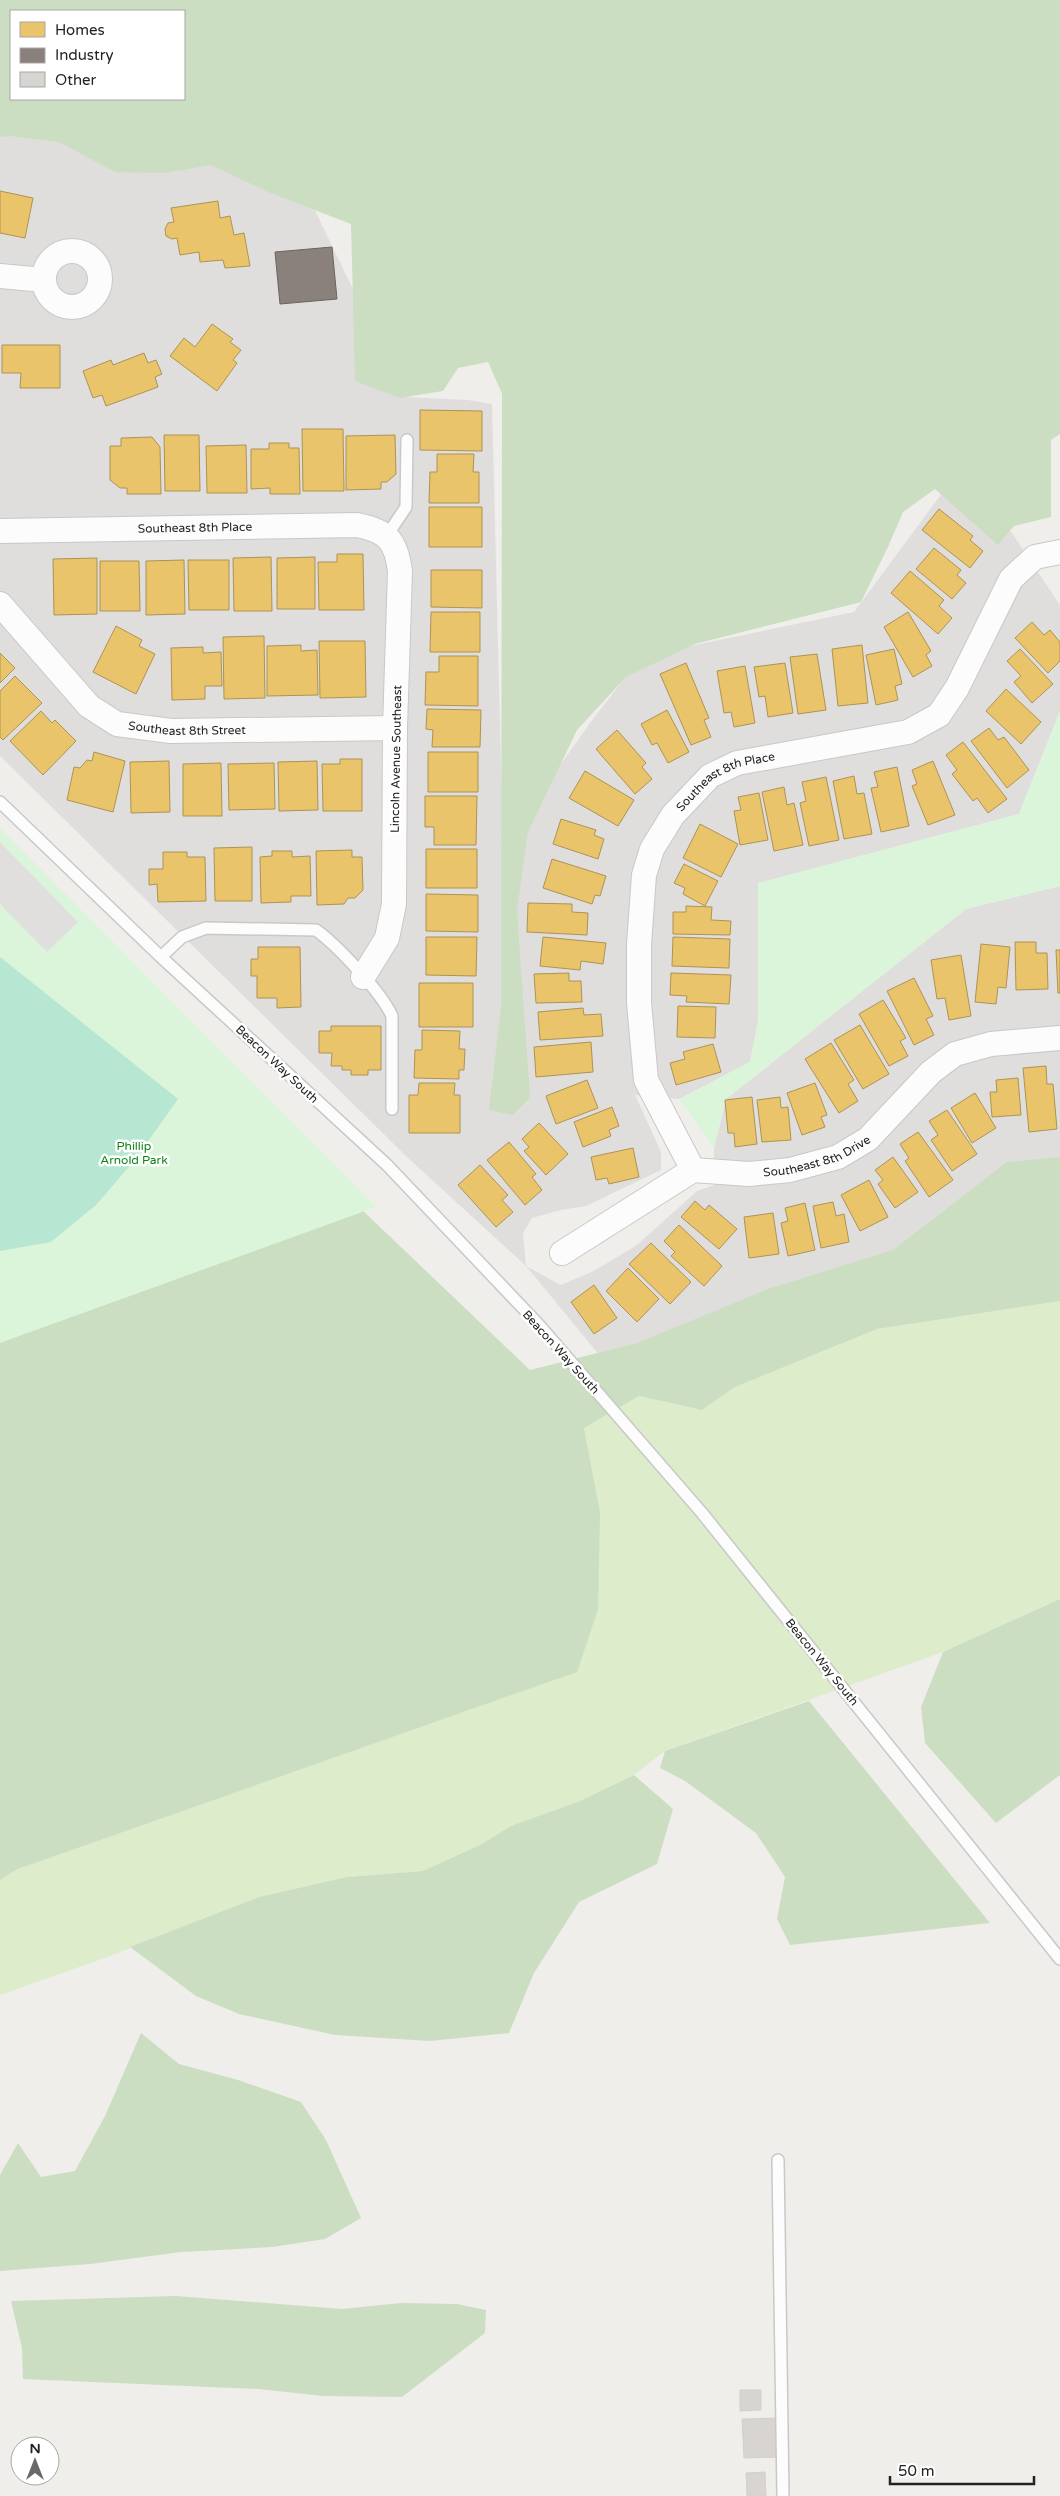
<svg xmlns="http://www.w3.org/2000/svg" width="1060" height="2496" font-family="'Varela Round',sans-serif">
<rect width="100%" height="100%" fill="#f0eeeb"/>
<!-- residential -->
<path fill="#dfdedc" d="M 0,111 L 159,144 L 308,196 L 405,397 L 468,400 L 492,404 L 503,845 L 593,719 L 642,656 L 854,612 L 954,477 L 1012,533 L 1060,605 L 1060,711 L 1019,814 L 759,883 L 758,1022 L 750,1062 L 679,1099 L 635,1095 L 661,1152 L 661,1170 L 586,1206 L 561,1210 L 532,1218 L 523,1233 L 526,1266 L 561,1285 L 594,1271 L 637,1245 L 697,1191 L 714,1185 L 714,1148 L 726,1099 L 966,909 L 1060,886 L 1060,1205 L 601,1357 L 526,1266 L 408,1158 L 0,756 Z"/>
<!-- grass -->
<path fill="#ddeccb" d="M 1060,1301 L 1060,1599 L 943,1652 L 665,1751 L 634,1775 L 580,1801 L 511,1826 L 482,1844 L 423,1871 L 347,1877 L 259,1897 L 105,1958 L 0,1995 L 0,1880 L 18,1869 L 556,1679 L 600,1512 L 584,1428 L 639,1396 L 702,1410 L 735,1387 L 877,1329 Z"/>
<!-- forest -->
<path fill="#cbdec1" fill-rule="evenodd" d="M 0,0 L 1060,0 L 1060,434 L 1051,440 L 1051,517 L 1014,526 L 998,545 L 935,489 L 903,512 L 888,547 L 861,602 L 695,644 L 626,677 L 577,730 L 528,832 L 517,910 L 530,1098 L 513,1115 L 489,1110 L 501,1006 L 502,394 L 488,362 L 458,368 L 443,391 L 400,398 L 355,381 L 351,224 L 268,192 L 211,165 L 164,173 L 115,172 L 59,142 L 10,136 L 0,137 ZM 11,11 L 184,11 L 184,99 L 11,99 Z
M 1060,1157 L 1060,1301 L 877,1329 L 735,1387 L 702,1410 L 639,1396 L 584,1428 L 600,1512 L 598,1609 L 577,1672 L 18,1869 L 0,1880 L 0,1336 L 109,1303 L 160,1285 L 360,1208 L 530,1370 L 637,1343 L 768,1289 L 893,1250 L 1007,1162 Z
M 1060,1599 L 1060,1775 L 996,1823 L 925,1743 L 921,1707 L 943,1652 Z
M 809,1701 L 990,1923 L 790,1945 L 777,1919 L 785,1877 L 756,1833 L 685,1781 L 660,1768 L 665,1751 Z
M 634,1775 L 673,1809 L 657,1864 L 579,1902 L 534,1973 L 509,2033 L 430,2041 L 335,2035 L 239,2014 L 196,1996 L 130,1947 L 259,1897 L 347,1877 L 423,1871 L 482,1844 L 511,1826 L 580,1801 Z
M 141,2033 L 179,2064 L 238,2080 L 301,2102 L 326,2140 L 361,2218 L 325,2239 L 272,2247 L 181,2252 L 90,2264 L 0,2271 L 0,2175 L 18,2143 L 41,2177 L 75,2171 L 105,2116 Z
M 176,2296 L 342,2309 L 401,2303 L 457,2304 L 486,2310 L 485,2333 L 402,2397 L 323,2396 L 258,2389 L 23,2379 L 22,2348 L 11,2301 Z"/>
<!-- park -->
<path fill="#daf5da" d="M 1060,711 L 1060,886 L 966,909 L 726,1099 L 714,1148 L 679,1099 L 750,1062 L 758,1022 L 758,883 L 1019,814 Z
M 0,828 L 376,1207 L 0,1343 Z"/>
<!-- pitch -->
<path fill="#b7e6d2" d="M 0,957 L 178,1099 L 134,1161 L 96,1205 L 51,1242 L 0,1251 Z"/>
<!-- parking -->
<path fill="#e0dfde" d="M 0,842 L 78,922 L 47,952 L 0,904 Z"/>
<!-- homes -->
<path fill="#e9c46a" stroke="#ad9354" d="M 0,191 L 33,198 L 25,238 L 0,233 Z
M 218,201 L 220,218 L 230,216 L 234,235 L 244,233 L 250,266 L 225,268 L 223,260 L 200,262 L 199,252 L 180,255 L 177,238 L 172,239 L 166,236 L 165,229 L 168,223 L 174,222 L 171,208 Z
M 212,324 L 233,339 L 230,342 L 241,350 L 233,360 L 237,363 L 217,391 L 170,356 L 184,338 L 195,347 Z
M 2,345 L 60,345 L 60,388 L 20,388 L 21,373 L 2,373 Z
M 144,353 L 148,363 L 156,360 L 162,374 L 155,377 L 158,387 L 106,406 L 102,395 L 93,398 L 83,371 L 111,360 L 113,365 Z
M 420,410 L 482,411 L 482,451 L 420,450 Z
M 302,429 L 343,429 L 344,491 L 303,491 Z
M 164,435 L 199,435 L 200,491 L 165,491 Z
M 395,435 L 396,474 L 387,482 L 381,482 L 381,489 L 346,490 L 346,436 Z
M 152,437 L 160,447 L 161,494 L 127,494 L 127,488 L 120,488 L 110,480 L 110,446 L 121,446 L 121,438 Z
M 269,443 L 289,443 L 289,448 L 299,448 L 300,494 L 270,494 L 270,488 L 251,489 L 251,449 L 269,449 Z
M 246,445 L 247,493 L 207,493 L 206,446 Z
M 437,454 L 474,454 L 473,472 L 479,472 L 479,503 L 429,503 L 430,472 L 437,472 Z
M 429,507 L 482,507 L 482,547 L 429,547 Z
M 939,509 L 973,536 L 970,540 L 983,551 L 970,568 L 922,530 Z
M 934,548 L 961,570 L 957,575 L 966,583 L 952,599 L 916,569 Z
M 337,554 L 363,554 L 364,610 L 319,610 L 318,562 L 337,562 Z
M 271,557 L 272,611 L 234,611 L 233,558 Z
M 315,557 L 315,609 L 277,609 L 277,558 Z
M 97,558 L 97,614 L 54,615 L 53,559 Z
M 184,560 L 185,614 L 146,615 L 146,561 Z
M 188,560 L 229,560 L 229,610 L 189,610 Z
M 100,561 L 139,561 L 140,611 L 100,611 Z
M 431,570 L 482,570 L 482,608 L 431,607 Z
M 910,571 L 944,600 L 939,606 L 952,618 L 938,634 L 891,593 Z
M 431,612 L 480,612 L 480,652 L 430,652 Z
M 908,612 L 931,651 L 926,655 L 932,666 L 913,677 L 884,627 Z
M 1032,622 L 1044,635 L 1050,630 L 1060,642 L 1060,661 L 1048,673 L 1015,638 Z
M 116,626 L 142,640 L 139,646 L 155,654 L 136,694 L 93,672 Z
M 264,636 L 265,698 L 224,699 L 223,637 Z
M 319,641 L 365,641 L 366,697 L 320,698 Z
M 301,645 L 301,651 L 317,650 L 318,695 L 267,696 L 267,646 Z
M 862,645 L 868,703 L 838,706 L 832,649 Z
M 203,647 L 203,653 L 221,652 L 222,686 L 205,686 L 205,699 L 172,700 L 171,648 Z
M 894,649 L 902,684 L 895,686 L 898,700 L 876,705 L 866,655 Z
M 1020,649 L 1053,684 L 1032,703 L 1014,682 L 1021,676 L 1007,661 Z
M 0,653 L 15,668 L 0,683 Z
M 817,654 L 826,710 L 798,714 L 790,657 Z
M 439,656 L 478,656 L 478,706 L 425,705 L 426,672 L 439,672 Z
M 686,663 L 709,718 L 704,720 L 711,737 L 691,745 L 660,674 Z
M 785,663 L 793,713 L 768,717 L 765,696 L 759,697 L 754,667 Z
M 745,666 L 755,723 L 734,727 L 731,712 L 724,713 L 717,671 Z
M 15,676 L 42,703 L 3,740 L 0,737 L 0,691 Z
M 1006,689 L 1041,722 L 1021,744 L 986,711 Z
M 427,709 L 481,710 L 480,747 L 432,747 L 433,730 L 426,729 Z
M 667,710 L 689,752 L 668,763 L 657,743 L 652,745 L 641,724 Z
M 41,711 L 52,723 L 55,720 L 76,741 L 43,775 L 10,741 Z
M 989,728 L 998,740 L 1004,737 L 1029,770 L 1007,788 L 971,741 Z
M 617,730 L 646,763 L 642,767 L 652,779 L 635,794 L 596,749 Z
M 963,742 L 1007,799 L 988,813 L 977,798 L 973,801 L 952,774 L 957,770 L 946,755 Z
M 94,752 L 125,761 L 113,812 L 67,800 L 74,767 L 80,768 L 87,760 L 92,761 Z
M 428,752 L 478,752 L 478,792 L 428,792 Z
M 340,759 L 362,759 L 362,811 L 323,811 L 322,764 L 340,764 Z
M 169,761 L 170,812 L 131,813 L 130,762 Z
M 317,761 L 318,810 L 279,811 L 278,762 Z
M 933,761 L 955,815 L 928,825 L 912,786 L 917,784 L 912,770 Z
M 221,763 L 222,816 L 183,816 L 183,764 Z
M 274,763 L 275,809 L 229,810 L 228,764 Z
M 897,767 L 909,826 L 881,832 L 871,788 L 878,787 L 874,772 Z
M 585,771 L 634,800 L 618,826 L 569,798 Z
M 854,776 L 857,794 L 864,793 L 872,834 L 844,839 L 833,781 Z
M 826,777 L 839,840 L 809,846 L 800,803 L 806,801 L 802,782 Z
M 784,787 L 787,805 L 794,803 L 803,845 L 774,851 L 762,792 Z
M 759,793 L 768,840 L 740,845 L 734,811 L 741,810 L 738,797 Z
M 425,796 L 477,796 L 476,845 L 434,845 L 434,827 L 425,827 Z
M 561,819 L 596,830 L 594,835 L 604,839 L 598,859 L 553,844 Z
M 700,824 L 738,844 L 721,877 L 683,858 Z
M 252,847 L 252,901 L 215,901 L 214,848 Z
M 426,849 L 477,849 L 477,888 L 426,888 Z
M 352,850 L 352,857 L 362,857 L 363,890 L 355,898 L 348,898 L 344,904 L 317,905 L 316,851 Z
M 272,851 L 292,851 L 292,857 L 310,856 L 311,896 L 291,896 L 291,902 L 261,903 L 260,857 L 272,856 Z
M 163,852 L 187,852 L 187,857 L 205,857 L 206,901 L 158,902 L 157,884 L 149,885 L 149,869 L 163,869 Z
M 552,859 L 606,876 L 600,896 L 595,895 L 592,904 L 543,888 Z
M 684,864 L 718,881 L 705,906 L 683,894 L 685,888 L 674,883 Z
M 426,894 L 478,895 L 478,932 L 426,931 Z
M 528,903 L 572,904 L 572,912 L 588,913 L 587,935 L 527,932 Z
M 686,906 L 712,907 L 711,920 L 731,921 L 730,935 L 673,934 L 673,912 L 686,912 Z
M 426,937 L 477,937 L 476,976 L 426,975 Z
M 543,937 L 606,943 L 603,964 L 581,961 L 580,970 L 540,966 Z
M 673,937 L 730,939 L 729,968 L 672,966 Z
M 1015,942 L 1036,942 L 1036,953 L 1047,953 L 1048,989 L 1016,990 Z
M 981,944 L 1010,947 L 1006,988 L 998,987 L 996,1004 L 975,1002 Z
M 258,947 L 300,947 L 301,1007 L 277,1008 L 277,998 L 257,998 L 257,976 L 251,976 L 251,959 L 258,959 Z
M 1056,950 L 1060,950 L 1060,993 L 1058,993 Z
M 961,955 L 971,1016 L 949,1020 L 945,998 L 937,999 L 931,960 Z
M 569,973 L 569,981 L 581,981 L 582,1002 L 536,1003 L 534,974 Z
M 671,973 L 731,975 L 729,1004 L 686,1002 L 687,996 L 670,995 Z
M 914,978 L 933,1016 L 926,1019 L 934,1035 L 914,1045 L 887,991 Z
M 419,983 L 473,983 L 473,1027 L 419,1027 Z
M 883,1000 L 906,1038 L 900,1041 L 908,1056 L 889,1066 L 859,1014 Z
M 678,1006 L 716,1007 L 715,1038 L 677,1037 Z
M 583,1008 L 584,1015 L 601,1014 L 603,1036 L 540,1040 L 538,1012 Z
M 860,1025 L 889,1074 L 863,1089 L 834,1040 Z
M 331,1026 L 381,1026 L 381,1070 L 368,1070 L 368,1075 L 351,1075 L 351,1070 L 342,1070 L 342,1066 L 331,1066 L 332,1053 L 319,1053 L 319,1031 L 331,1031 Z
M 422,1030 L 460,1031 L 459,1049 L 465,1049 L 464,1070 L 459,1070 L 459,1079 L 414,1078 L 415,1050 L 422,1050 Z
M 591,1042 L 593,1072 L 536,1077 L 534,1047 Z
M 831,1043 L 854,1080 L 848,1084 L 858,1101 L 839,1113 L 805,1059 Z
M 713,1044 L 721,1072 L 676,1085 L 670,1063 L 685,1059 L 683,1052 Z
M 1046,1066 L 1047,1084 L 1053,1084 L 1057,1129 L 1029,1132 L 1023,1068 Z
M 1018,1078 L 1021,1115 L 992,1117 L 990,1092 L 997,1092 L 996,1080 Z
M 587,1080 L 598,1108 L 556,1124 L 546,1096 Z
M 419,1083 L 455,1083 L 454,1095 L 460,1095 L 460,1133 L 409,1133 L 409,1095 L 418,1095 Z
M 815,1083 L 827,1115 L 821,1117 L 825,1127 L 802,1135 L 787,1093 Z
M 975,1093 L 996,1128 L 972,1143 L 951,1108 Z
M 752,1097 L 757,1144 L 735,1147 L 734,1133 L 728,1133 L 725,1100 Z
M 780,1097 L 781,1108 L 788,1107 L 791,1140 L 762,1142 L 757,1100 Z
M 612,1107 L 619,1126 L 609,1130 L 611,1136 L 583,1147 L 574,1122 Z
M 947,1110 L 977,1154 L 952,1171 L 931,1140 L 938,1135 L 929,1121 Z
M 539,1123 L 568,1154 L 546,1175 L 524,1151 L 529,1147 L 522,1139 Z
M 918,1132 L 953,1180 L 929,1197 L 905,1161 L 909,1158 L 900,1144 Z
M 509,1142 L 536,1174 L 532,1177 L 542,1190 L 525,1205 L 487,1160 Z
M 633,1148 L 639,1177 L 609,1184 L 607,1178 L 596,1180 L 591,1157 Z
M 893,1157 L 918,1192 L 895,1208 L 878,1184 L 883,1180 L 875,1170 Z
M 480,1165 L 508,1195 L 502,1200 L 513,1212 L 496,1227 L 458,1185 Z
M 869,1180 L 888,1217 L 860,1231 L 841,1195 Z
M 695,1201 L 705,1210 L 709,1205 L 737,1229 L 719,1249 L 681,1217 Z
M 833,1202 L 836,1216 L 844,1214 L 849,1242 L 821,1248 L 813,1206 Z
M 805,1203 L 815,1250 L 788,1256 L 781,1223 L 788,1221 L 785,1208 Z
M 773,1213 L 779,1254 L 749,1258 L 744,1217 Z
M 679,1225 L 722,1266 L 704,1286 L 671,1256 L 675,1252 L 664,1241 Z
M 651,1243 L 691,1282 L 670,1304 L 629,1264 Z
M 628,1268 L 659,1299 L 637,1322 L 606,1291 Z
M 594,1285 L 617,1318 L 594,1334 L 571,1302 Z"/>
<!-- industry -->
<path fill="#8a817c" stroke="#6b6461" d="M 332,247 L 337,299 L 280,304 L 275,252 Z"/>
<!-- building -->
<path fill="#d7d4d2" stroke="#d3d0cc" d="M 740,2390 L 761,2390 L 761,2410 L 740,2411 Z
M 779,2418 L 780,2457 L 744,2458 L 742,2419 Z
M 765,2472 L 766,2496 L 747,2496 L 746,2473 Z"/>
<g fill="none" stroke-linecap="round" stroke-linejoin="round">
<!-- service casing -->
<g stroke="#c9c8c7" stroke-width="14">
<path id="service" d="M 386,537 L 406,507 L 407,440
M 0,802 L 161,957 L 387,1165 L 539,1325 L 702,1513 L 1060,1959
M 161,957 L 182,937 L 206,928 L 316,930 C 338,946 381,992 392,1016 L 392,1109
M 778,2160 L 783,2496"/>
</g>
<!-- minor casing -->
<g stroke="#c9c8c7" stroke-width="26">
<g id="minor">
<circle cx="72" cy="279" r="28"/>
<path d="M 0,276 L 44,280"/>
<path id="s1" d="M 0,531 L 357,525 C 388,531 396,541 400,571 L 395,728 L 394,904 L 387,938 L 363,977"/>
<path id="s2" d="M 0,604 L 89,706 L 117,724 L 171,731 L 395,728"/>
<path id="s3" d="M 693,1170 L 646,1080 L 639,1003 L 639,944 L 644,875 L 652,849 L 673,815 L 710,776 L 737,763 L 908,732 L 939,715 L 957,688 L 1011,579 L 1035,557 L 1060,552"/>
<path id="s4" d="M 562,1253 L 693,1170 L 749,1174 L 790,1170 L 838,1157 L 868,1139 L 931,1072 L 955,1054 L 991,1044 L 1060,1038"/>
</g>
</g>
<!-- service -->
<use href="#service" stroke="#fdfcfc" stroke-width="11"/>
<!-- minor -->
<use href="#minor" stroke="#fdfcfc" stroke-width="24"/>
</g>
<g text-anchor="middle" dominant-baseline="central" stroke-width="5" stroke-linejoin="round" paint-order="stroke">
<!-- street labels -->
<g font-size="12" fill="#222" stroke="#fff">
<text stroke="none"><textPath href="#s1" startOffset="195">Southeast 8th Place</textPath></text>
<text stroke="none"><textPath href="#s2" startOffset="239">Southeast 8th Street</textPath></text>
<text transform="translate(396 759) rotate(-89)">Lincoln Avenue Southeast</text>
<text stroke="none"><textPath href="#s3" startOffset="439">Southeast 8th Place</textPath></text>
<text transform="translate(277 1064) rotate(43)">Beacon Way South</text>
<text stroke="none"><textPath href="#s4" startOffset="282">Southeast 8th Drive</textPath></text>
<text transform="translate(561 1352) rotate(48)">Beacon Way South</text>
<text transform="translate(822 1662) rotate(51)">Beacon Way South</text>
</g>
<!-- park labels -->
<g font-size="12" fill="#0c8416" stroke="#fff">
<text x="134" y="1146">Phillip<tspan x="134" dy="14">Arnold Park</tspan></text>
</g>
</g>
<!-- legend -->
<rect x="10" y="10" width="175" height="90" fill="#ffffff" stroke="#a7a7a7"/>
<rect x="20" y="22" width="25" height="15" fill="#e9c46a" stroke="#a7a7a7"/>
<text x="55" y="35" font-size="15" fill="#222222">Homes</text>
<rect x="20" y="48" width="25" height="15" fill="#8a817c" stroke="#a7a7a7"/>
<text x="55" y="60" font-size="15" fill="#222222">Industry</text>
<rect x="20" y="72" width="25" height="15" fill="#d7d4d2" stroke="#a7a7a7"/>
<text x="55" y="85" font-size="15" fill="#222222">Other</text>
<!-- north arrow -->
<g transform="translate(35 2461)"><circle r="24" fill="#ffffff" stroke="#a7a7a7"/>
<path d="M0-4L9 19L0 12L-9 19Z" fill="#6a6968"/>
<text y="-8" font-size="14" font-weight="bold" text-anchor="middle" fill="#222222">N</text>
</g>
<!-- scale -->
<path d="M890 2476v8h144v-8" fill="none" stroke="#222222" stroke-width="2.5"/>
<text x="898" y="2476" font-size="15" fill="#222222" stroke="#ffffff" stroke-width="4" paint-order="stroke">50 m</text>
</svg>
